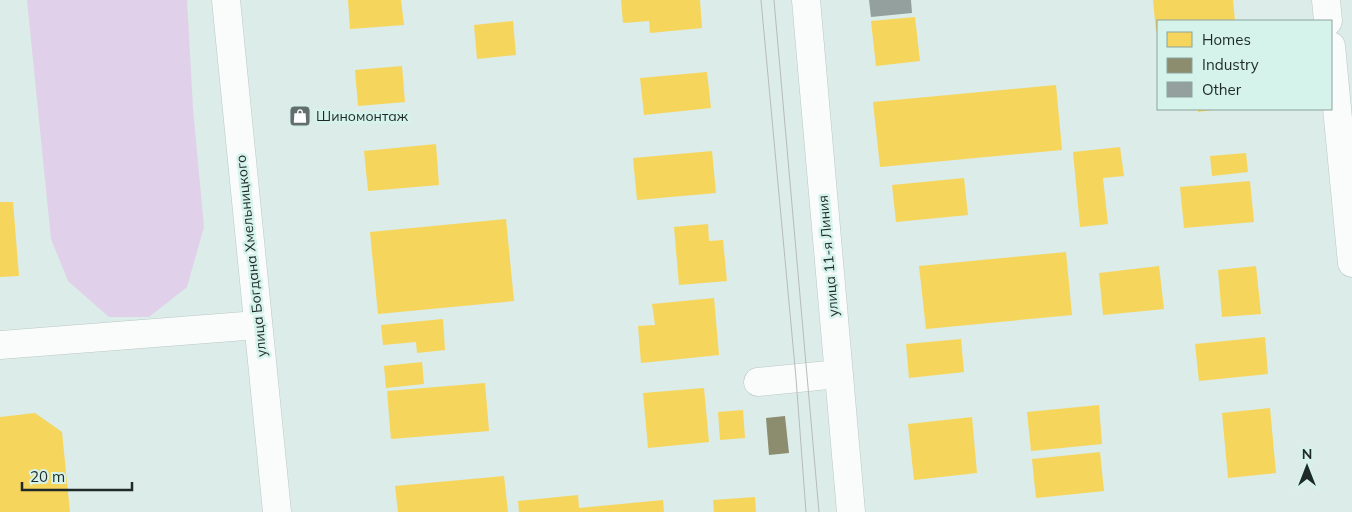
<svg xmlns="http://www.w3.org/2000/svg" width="1352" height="512" font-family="Mulish,sans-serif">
<rect width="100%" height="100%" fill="#dcece8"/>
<!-- green -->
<path fill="#e1d0e9" d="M 27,0 L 187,0 L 193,109 L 204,227 L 187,287 L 149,317 L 109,317 L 68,281 L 51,239 Z"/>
<!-- homes -->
<path fill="#f6d55c" d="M 348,0 L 401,0 L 404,25 L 350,29 Z
M 621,0 L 700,0 L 702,28 L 650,33 L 649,21 L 623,23 Z
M 1153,0 L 1233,0 L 1235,21 L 1158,21 L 1158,31 L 1156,31 Z
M 915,17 L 920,61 L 876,66 L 871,21 Z
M 513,21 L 516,55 L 477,59 L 474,25 Z
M 402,66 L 405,102 L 358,106 L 355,70 Z
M 707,72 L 711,108 L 644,115 L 640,78 Z
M 1056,85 L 1062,150 L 880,167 L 873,102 Z
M 1198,109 L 1213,109 L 1213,110 L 1198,112 Z
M 436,144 L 439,185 L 368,191 L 364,151 Z
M 1120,147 L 1124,176 L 1103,178 L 1108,224 L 1080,227 L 1073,152 Z
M 712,151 L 716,193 L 637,200 L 633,158 Z
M 1246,153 L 1248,172 L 1212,176 L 1210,156 Z
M 964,178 L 968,215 L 896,222 L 892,185 Z
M 1250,181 L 1254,222 L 1184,228 L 1180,187 Z
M 0,202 L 13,202 L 19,276 L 0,277 Z
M 506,219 L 514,301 L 378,314 L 370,232 Z
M 708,224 L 709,241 L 723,240 L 727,281 L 679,285 L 674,227 Z
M 1066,252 L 1072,315 L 926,329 L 919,266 Z
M 1159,266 L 1164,309 L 1103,315 L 1099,273 Z
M 1256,266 L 1261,314 L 1222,317 L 1218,270 Z
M 714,298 L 719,355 L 641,363 L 638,326 L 655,325 L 652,304 Z
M 443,319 L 445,350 L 417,353 L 416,342 L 383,345 L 381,325 Z
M 1265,337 L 1268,374 L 1199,381 L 1195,344 Z
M 961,339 L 964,372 L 909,378 L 906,344 Z
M 422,362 L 424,384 L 386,388 L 384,366 Z
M 485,383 L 489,431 L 391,439 L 387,391 Z
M 704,388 L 709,442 L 648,448 L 643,393 Z
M 1099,405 L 1102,444 L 1031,451 L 1027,412 Z
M 1270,408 L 1276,473 L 1228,478 L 1222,413 Z
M 743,410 L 745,438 L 720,440 L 718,412 Z
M 35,413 L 62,432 L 70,512 L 0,512 L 0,417 Z
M 972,417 L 977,473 L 914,480 L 908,424 Z
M 1100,452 L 1104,491 L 1036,498 L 1032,459 Z
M 504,476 L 508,512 L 398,512 L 395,486 Z
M 578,495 L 579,508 L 663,500 L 664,512 L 519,512 L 518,501 Z
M 755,497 L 756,512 L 714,512 L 713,500 Z"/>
<!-- industry -->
<path fill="#8c8c6e" d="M 785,416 L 789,453 L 769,455 L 766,418 Z"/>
<!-- building -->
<path fill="#94a09d" d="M 869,0 L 911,0 L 912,13 L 871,17 Z"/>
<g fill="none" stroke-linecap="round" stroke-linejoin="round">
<!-- minor casing -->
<g stroke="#bbc8c4" stroke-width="29">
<path id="minor" d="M 806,0 L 851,512
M 0,345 L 258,325
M 758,382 L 838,374"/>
</g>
<!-- major casing -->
<g stroke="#bbc8c4" stroke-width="29">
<path id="major" d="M 226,0 L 277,512
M 1326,0 L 1328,21
M 1331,46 L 1352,263"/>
</g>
<!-- minor -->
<use href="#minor" stroke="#fafcfc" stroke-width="28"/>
<!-- major -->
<use href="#major" stroke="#fafcfc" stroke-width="28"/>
<!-- tram -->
<path stroke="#b7bbba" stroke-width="1" d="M 761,0 L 796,378 L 806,512
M 774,0 L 819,512"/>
</g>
<!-- icons -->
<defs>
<g id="shop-square" transform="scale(1.125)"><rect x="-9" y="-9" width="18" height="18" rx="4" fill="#616e6b" stroke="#d5f3eb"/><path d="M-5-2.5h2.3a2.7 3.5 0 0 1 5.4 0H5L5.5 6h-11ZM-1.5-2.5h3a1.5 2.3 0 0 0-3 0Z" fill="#fff"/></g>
</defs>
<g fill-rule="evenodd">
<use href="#shop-square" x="300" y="116"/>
</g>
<g text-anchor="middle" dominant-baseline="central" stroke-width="5" stroke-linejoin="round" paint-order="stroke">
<!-- poi labels -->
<g font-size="14" fill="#1f2a28" stroke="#d5f3eb" text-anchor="start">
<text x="316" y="116">Шиномонтаж</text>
</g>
<!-- street labels -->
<g font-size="14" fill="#1f2a28" stroke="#d5f3eb">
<text transform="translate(251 256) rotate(-96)">улица Богдана Хмельницкого</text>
<text transform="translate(828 256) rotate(-95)">улица 11-я Линия</text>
</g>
</g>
<!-- legend -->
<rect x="1157" y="20" width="175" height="90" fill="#d5f3eb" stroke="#8ca39d"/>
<rect x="1167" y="32" width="25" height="15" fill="#f6d55c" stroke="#8ca39d"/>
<text x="1202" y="45" font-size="15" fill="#1f2a28">Homes</text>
<rect x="1167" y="58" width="25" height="15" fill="#8c8c6e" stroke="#8ca39d"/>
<text x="1202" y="70" font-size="15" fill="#1f2a28">Industry</text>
<rect x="1167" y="82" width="25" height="15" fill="#94a09d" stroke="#8ca39d"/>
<text x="1202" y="95" font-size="15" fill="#1f2a28">Other</text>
<!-- north arrow -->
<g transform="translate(1307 467)" stroke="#d5f3eb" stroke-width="4" paint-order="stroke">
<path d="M0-4L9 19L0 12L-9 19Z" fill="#1f2a28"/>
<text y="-8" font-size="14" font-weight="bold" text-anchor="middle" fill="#1f2a28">N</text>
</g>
<!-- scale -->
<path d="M22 482v8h110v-8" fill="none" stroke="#1f2a28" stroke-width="2.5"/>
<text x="30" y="482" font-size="15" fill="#1f2a28" stroke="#d5f3eb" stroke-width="4" paint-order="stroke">20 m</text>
</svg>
